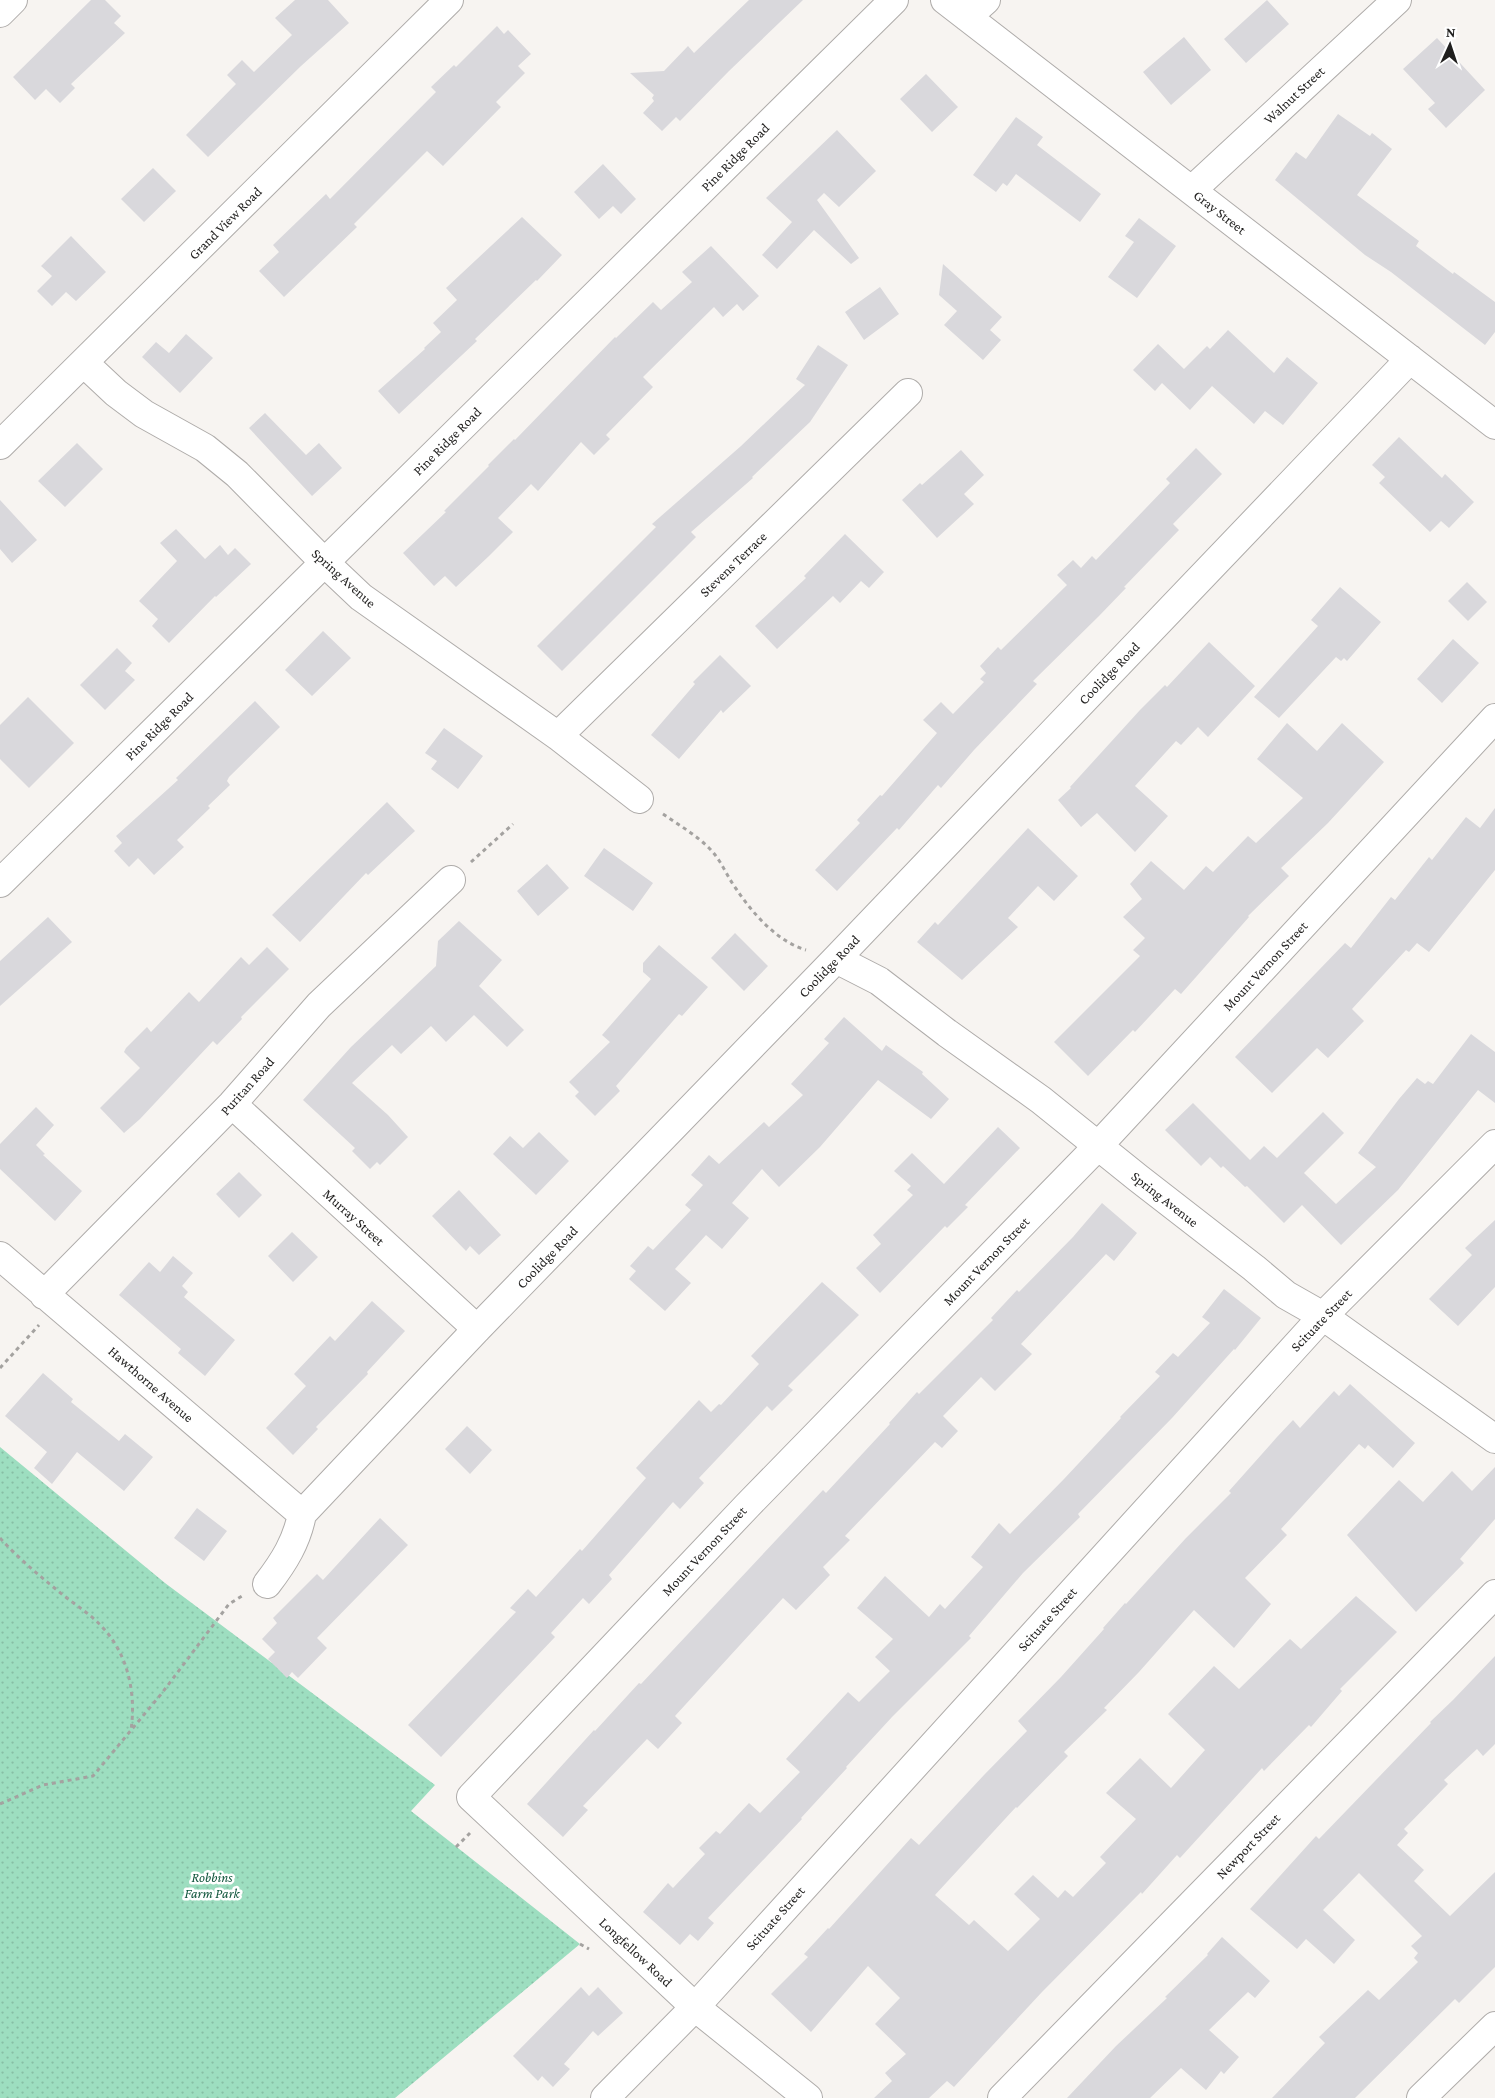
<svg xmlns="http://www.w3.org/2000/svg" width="1495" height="2098" font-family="'Crimson Pro',serif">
<defs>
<pattern id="park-dots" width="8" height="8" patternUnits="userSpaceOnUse" patternTransform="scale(1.25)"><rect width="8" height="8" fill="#9ddec0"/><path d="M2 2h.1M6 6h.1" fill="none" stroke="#87bea5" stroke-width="1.8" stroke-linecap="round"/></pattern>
</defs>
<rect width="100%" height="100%" fill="#f7f4f1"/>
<!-- park -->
<path fill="url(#park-dots)" d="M 0,1447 L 165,1583 L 435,1785 L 411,1811 L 580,1944 L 395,2098 L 0,2098 Z"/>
<!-- building -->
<path fill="#d9d8dc" d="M 91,0 L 105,0 L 121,16 L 114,23 L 125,33 L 71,84 L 75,88 L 60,103 L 46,89 L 35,100 L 13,77 Z
M 295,0 L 328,0 L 349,23 L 301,66 L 208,157 L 186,135 L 236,84 L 227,75 L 242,60 L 254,72 L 292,35 L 275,18 Z
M 749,0 L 803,0 L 729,71 L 680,121 L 676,117 L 662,131 L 643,113 L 654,101 L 652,98 L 654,95 L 630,73 L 664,71 L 688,46 L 694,53 Z
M 1267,0 L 1289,24 L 1246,63 L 1224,39 Z
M 497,26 L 504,34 L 508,30 L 531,54 L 518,66 L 525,73 L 496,102 L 501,107 L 443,166 L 427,151 L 354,224 L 357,227 L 284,297 L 259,271 L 279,252 L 273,245 L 326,194 L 330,199 L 436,92 L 431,87 L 454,65 L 456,67 Z
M 1184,37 L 1211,70 L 1171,105 L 1143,72 Z
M 1437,38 L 1485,90 L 1446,128 L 1428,109 L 1435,103 L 1403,69 Z
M 926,74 L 958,107 L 932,132 L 900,99 Z
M 1338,114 L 1370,136 L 1372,133 L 1392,149 L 1357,195 L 1419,241 L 1416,246 L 1453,274 L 1454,272 L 1495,302 L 1495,332 L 1485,345 L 1391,272 L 1365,255 L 1275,180 L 1296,152 L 1306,159 Z
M 1016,117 L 1043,137 L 1037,145 L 1101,194 L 1080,222 L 1016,174 L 1007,186 L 1003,183 L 996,192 L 973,175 Z
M 837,130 L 876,171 L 839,207 L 824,193 L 817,200 L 859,258 L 851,264 L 814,230 L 777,269 L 762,255 L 792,222 L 766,198 Z
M 603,164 L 636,199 L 621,214 L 613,206 L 599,219 L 574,192 Z
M 153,168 L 176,191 L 144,222 L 121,199 Z
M 522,217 L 562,255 L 537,281 L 536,280 L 475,339 L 477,341 L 399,414 L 378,391 L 425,349 L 424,348 L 441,332 L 433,323 L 457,300 L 446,288 Z
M 1139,218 L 1176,246 L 1137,298 L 1108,277 L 1134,242 L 1125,236 Z
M 71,236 L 106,272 L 76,301 L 66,292 L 52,306 L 37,291 L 52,276 L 41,266 Z
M 711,246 L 759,296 L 743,311 L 737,304 L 723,317 L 714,307 L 643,377 L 653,387 L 606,435 L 610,439 L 594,455 L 581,442 L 538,491 L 531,484 L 498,518 L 513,532 L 489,556 L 456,587 L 445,576 L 434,586 L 403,553 L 446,512 L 444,511 L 489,466 L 488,465 L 514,439 L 515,440 L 615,337 L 616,338 L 653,302 L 661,310 L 692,282 L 682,272 Z
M 943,264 L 1002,317 L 990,330 L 1001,340 L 983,360 L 944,325 L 957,311 L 939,295 Z
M 880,287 L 899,314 L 864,340 L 845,312 Z
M 1228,330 L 1274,373 L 1287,357 L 1318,383 L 1283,425 L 1265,411 L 1254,424 L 1212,386 L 1190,410 L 1162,383 L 1155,391 L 1133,370 L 1158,344 L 1184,369 L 1207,346 L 1210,349 Z
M 186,334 L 213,358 L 180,393 L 142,357 L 156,342 L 169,353 Z
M 818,345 L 848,365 L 810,422 L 752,477 L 753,478 L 691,532 L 696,537 L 562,671 L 537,646 L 656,527 L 652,524 L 741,446 L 805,385 L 796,379 Z
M 265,413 L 306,455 L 319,443 L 342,468 L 312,496 L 249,428 Z
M 1399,437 L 1442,478 L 1445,474 L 1474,502 L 1449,528 L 1441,521 L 1430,532 L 1379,483 L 1385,477 L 1372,465 Z
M 77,443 L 103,469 L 65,507 L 38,481 Z
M 1196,448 L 1222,474 L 1173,524 L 1179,530 L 1124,587 L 1126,588 L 1099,616 L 1033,681 L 1037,684 L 974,750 L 941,788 L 938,785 L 899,830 L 897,828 L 837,891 L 815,870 L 860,823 L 857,820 L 880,795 L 882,796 L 937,733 L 923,720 L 941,702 L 953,714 L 984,682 L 980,679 L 986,673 L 980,666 L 998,647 L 1001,650 L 1067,585 L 1057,575 L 1073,560 L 1081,568 L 1092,556 L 1096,560 L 1170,483 L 1166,479 Z
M 961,450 L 984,475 L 964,494 L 974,504 L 937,538 L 902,500 L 920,483 L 922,485 Z
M 0,500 L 37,540 L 12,563 L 0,549 Z
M 176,529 L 205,559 L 220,545 L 228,555 L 235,548 L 251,564 L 216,597 L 215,596 L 169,643 L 152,626 L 158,619 L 139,601 L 177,561 L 160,543 Z
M 845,534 L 884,572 L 869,588 L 861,581 L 840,603 L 833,596 L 777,649 L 755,626 L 806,578 L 804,576 Z
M 1467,582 L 1487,602 L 1468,621 L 1448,601 Z
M 1340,587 L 1381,622 L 1347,661 L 1344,658 L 1341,661 L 1336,657 L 1279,718 L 1254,697 L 1318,626 L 1311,620 Z
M 323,631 L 351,658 L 312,696 L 285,670 Z
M 1453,639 L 1479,663 L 1442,703 L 1417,679 Z
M 1209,642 L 1255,686 L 1208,737 L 1198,727 L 1181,745 L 1176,741 L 1135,786 L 1168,816 L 1135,852 L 1097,813 L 1081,827 L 1058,800 L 1071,788 L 1070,787 L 1140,710 L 1165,685 L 1167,687 Z
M 117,648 L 132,663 L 125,671 L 135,680 L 105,710 L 80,685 Z
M 720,655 L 751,686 L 723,713 L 721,710 L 679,759 L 651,735 L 695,684 L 693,682 Z
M 28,697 L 74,743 L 29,788 L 0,759 L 0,725 Z
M 255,701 L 280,727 L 229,777 L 227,781 L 230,785 L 208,806 L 210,808 L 177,840 L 184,847 L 154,875 L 138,858 L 129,867 L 114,851 L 122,843 L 116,836 L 178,780 L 176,778 Z
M 1287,723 L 1317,751 L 1342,723 L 1384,762 L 1328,823 L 1281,868 L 1289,876 L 1248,916 L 1249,917 L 1181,994 L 1175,989 L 1135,1032 L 1133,1030 L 1088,1076 L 1054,1042 L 1140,956 L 1133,950 L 1145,938 L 1123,917 L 1142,899 L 1130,884 L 1151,861 L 1184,890 L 1206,866 L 1213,872 L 1248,836 L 1256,843 L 1303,798 L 1257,759 Z
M 444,728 L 483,756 L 458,789 L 431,769 L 437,761 L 425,753 Z
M 387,802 L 415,831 L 368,875 L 366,873 L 300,942 L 272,915 Z
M 1495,808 L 1495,870 L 1429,952 L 1417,943 L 1409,952 L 1406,950 L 1352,1009 L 1364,1021 L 1328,1058 L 1317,1048 L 1272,1093 L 1235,1057 L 1345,943 L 1351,948 L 1391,897 L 1395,900 L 1429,857 L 1432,860 L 1466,817 L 1480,828 Z
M 1028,828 L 1078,876 L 1054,901 L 1038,886 L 1008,918 L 1018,927 L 962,980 L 917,942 L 935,922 L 938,925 Z
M 604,848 L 653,883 L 633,911 L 584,876 Z
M 547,864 L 569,888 L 538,916 L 517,891 Z
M 48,917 L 72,942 L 0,1006 L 0,961 Z
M 459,921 L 502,960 L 479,986 L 524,1030 L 507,1047 L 474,1015 L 446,1042 L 431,1026 L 401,1054 L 392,1045 L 352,1083 L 388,1115 L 408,1137 L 380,1165 L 377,1162 L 370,1169 L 352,1151 L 355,1148 L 303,1100 L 351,1047 L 436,966 L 438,941 Z
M 735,933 L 768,966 L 744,991 L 711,958 Z
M 659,945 L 708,987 L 682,1016 L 679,1014 L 616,1086 L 620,1091 L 595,1116 L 575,1096 L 579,1092 L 569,1082 L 610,1042 L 602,1035 L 651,979 L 643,972 L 643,963 Z
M 267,947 L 289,969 L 241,1017 L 242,1019 L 217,1045 L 213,1041 L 140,1119 L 124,1133 L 100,1108 L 140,1068 L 124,1052 L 126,1048 L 147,1027 L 151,1032 L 189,992 L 199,1002 L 241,957 L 249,965 Z
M 844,1017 L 882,1051 L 886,1045 L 923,1072 L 922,1074 L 949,1099 L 931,1119 L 878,1080 L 820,1147 L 779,1187 L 762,1169 L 732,1203 L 749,1218 L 722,1249 L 706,1235 L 675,1269 L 691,1283 L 665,1311 L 629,1279 L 636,1271 L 630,1266 L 648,1246 L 653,1250 L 691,1210 L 685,1205 L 703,1185 L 691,1175 L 709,1155 L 719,1164 L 764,1122 L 769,1127 L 803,1095 L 791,1084 L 829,1043 L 824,1039 Z
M 1471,1034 L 1495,1052 L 1495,1103 L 1478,1090 L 1398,1190 L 1341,1245 L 1302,1205 L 1284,1223 L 1247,1186 L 1245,1187 L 1223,1166 L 1221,1168 L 1210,1157 L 1201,1166 L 1165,1130 L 1193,1103 L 1250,1160 L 1264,1146 L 1277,1158 L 1323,1112 L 1344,1133 L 1304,1173 L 1336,1204 L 1376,1167 L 1358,1153 L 1399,1099 L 1417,1078 L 1425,1084 L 1428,1081 L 1433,1084 Z
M 36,1107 L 54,1125 L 36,1145 L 45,1154 L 43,1155 L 82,1191 L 55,1221 L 0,1169 L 0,1144 Z
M 998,1127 L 1020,1148 L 965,1205 L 968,1207 L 947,1228 L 945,1226 L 880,1293 L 856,1268 L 881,1244 L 873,1235 L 913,1195 L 907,1190 L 911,1186 L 894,1171 L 912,1153 L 944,1184 Z
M 539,1132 L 569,1161 L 536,1195 L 493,1154 L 510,1136 L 523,1148 Z
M 239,1172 L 262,1195 L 239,1218 L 216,1194 Z
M 459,1190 L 501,1235 L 479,1255 L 470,1246 L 466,1251 L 432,1216 Z
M 1102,1203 L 1137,1233 L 1114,1261 L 1106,1254 L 1021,1344 L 1032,1354 L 995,1391 L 981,1377 L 943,1416 L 958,1431 L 942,1448 L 935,1442 L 845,1536 L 850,1540 L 823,1567 L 830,1575 L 796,1610 L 783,1598 L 675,1716 L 682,1723 L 658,1749 L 647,1739 L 583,1806 L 588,1810 L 563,1837 L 527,1804 L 594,1730 L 595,1731 L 639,1683 L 641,1684 L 823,1490 L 826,1493 L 890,1424 L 889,1423 L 917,1392 L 919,1394 L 993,1320 L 991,1318 L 1017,1290 L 1019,1292 L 1073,1237 Z
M 1495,1220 L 1495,1287 L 1458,1326 L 1429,1299 L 1472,1255 L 1465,1248 Z
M 292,1232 L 318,1257 L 293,1282 L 268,1256 Z
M 173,1256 L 193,1273 L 182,1286 L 188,1292 L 184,1297 L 235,1340 L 205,1376 L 178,1353 L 181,1349 L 119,1295 L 149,1262 L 160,1272 Z
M 822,1282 L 859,1315 L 788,1386 L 793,1390 L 772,1411 L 767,1406 L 699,1478 L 704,1483 L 680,1509 L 673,1502 L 609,1575 L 612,1579 L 589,1604 L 583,1598 L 551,1633 L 555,1637 L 441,1757 L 408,1725 L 516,1612 L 510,1608 L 528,1589 L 536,1597 L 580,1549 L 582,1551 L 646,1478 L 636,1468 L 699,1400 L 711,1412 L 719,1404 L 721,1405 L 759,1364 L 751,1356 Z
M 1224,1289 L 1261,1318 L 1235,1350 L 1234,1349 L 1172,1418 L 1078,1514 L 1080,1517 L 1023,1573 L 969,1636 L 971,1638 L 892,1717 L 846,1767 L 847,1768 L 801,1818 L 802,1819 L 708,1918 L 714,1923 L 698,1941 L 690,1934 L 680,1945 L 643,1912 L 668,1883 L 673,1888 L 705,1854 L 699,1848 L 716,1831 L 720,1834 L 749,1803 L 760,1813 L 800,1772 L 786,1759 L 848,1692 L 859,1702 L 890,1671 L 875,1657 L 893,1639 L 857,1608 L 885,1576 L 929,1617 L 940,1604 L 945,1609 L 983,1567 L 971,1557 L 999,1523 L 1010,1534 L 1064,1479 L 1121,1418 L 1120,1417 L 1160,1376 L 1155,1372 L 1173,1353 L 1178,1357 L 1210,1323 L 1202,1317 Z
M 372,1301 L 405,1331 L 367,1372 L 368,1374 L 316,1427 L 318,1429 L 293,1455 L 266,1428 L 306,1386 L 294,1374 L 330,1336 L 335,1341 Z
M 43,1373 L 73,1399 L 71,1402 L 119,1441 L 125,1434 L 153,1457 L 124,1491 L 77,1452 L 52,1484 L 34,1468 L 47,1452 L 5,1416 Z
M 1350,1384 L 1415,1443 L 1393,1468 L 1368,1445 L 1365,1449 L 1359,1444 L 1281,1529 L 1287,1535 L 1245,1578 L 1271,1604 L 1234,1648 L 1194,1610 L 1139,1672 L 1104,1708 L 1107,1710 L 1064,1752 L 1068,1756 L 1017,1808 L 1016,1807 L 935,1895 L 969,1925 L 974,1920 L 1008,1951 L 1040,1919 L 1014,1894 L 1033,1875 L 1058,1898 L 1065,1890 L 1073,1897 L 1106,1863 L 1100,1857 L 1136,1819 L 1106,1793 L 1140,1758 L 1171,1788 L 1205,1750 L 1168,1714 L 1214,1666 L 1239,1689 L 1290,1639 L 1301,1649 L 1356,1596 L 1397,1632 L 1340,1689 L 1342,1691 L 1311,1727 L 1309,1725 L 1264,1771 L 1262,1768 L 1180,1858 L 1177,1855 L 1142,1894 L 1141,1892 L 1042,1992 L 954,2087 L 947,2081 L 929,2098 L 874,2098 L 892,2081 L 885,2073 L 906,2054 L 875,2024 L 900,1998 L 868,1966 L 811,2032 L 771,1994 L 808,1957 L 804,1954 L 828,1928 L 829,1929 L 911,1838 L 919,1845 L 984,1775 L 1027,1731 L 1018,1721 L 1061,1677 L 1104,1629 L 1103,1628 L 1125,1603 L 1126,1604 L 1186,1538 L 1231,1493 L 1229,1491 L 1277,1437 L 1293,1420 L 1300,1428 L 1334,1391 L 1339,1396 Z
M 467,1426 L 492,1450 L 470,1474 L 445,1449 Z
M 1495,1467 L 1495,1519 L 1460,1559 L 1464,1563 L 1416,1612 L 1347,1535 L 1399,1480 L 1423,1502 L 1452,1471 L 1472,1491 Z
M 197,1508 L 227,1531 L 204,1561 L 174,1538 Z
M 380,1518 L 408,1545 L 317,1638 L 327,1648 L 298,1678 L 292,1672 L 287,1678 L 268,1659 L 275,1652 L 262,1639 L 277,1623 L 273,1618 L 317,1574 L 323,1580 Z
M 1495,1656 L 1495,1744 L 1483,1756 L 1477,1749 L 1444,1780 L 1448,1784 L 1404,1829 L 1408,1833 L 1397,1845 L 1424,1870 L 1414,1881 L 1450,1916 L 1495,1872 L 1495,1967 L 1459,2003 L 1455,1999 L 1355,2098 L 1272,2098 L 1325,2043 L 1319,2037 L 1368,1990 L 1379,2000 L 1418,1962 L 1414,1958 L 1418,1953 L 1411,1946 L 1422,1936 L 1359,1873 L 1323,1910 L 1355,1940 L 1334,1964 L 1306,1939 L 1297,1949 L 1250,1909 L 1316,1836 L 1319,1839 L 1431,1723 L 1430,1722 L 1453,1700 Z
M 1222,1937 L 1270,1981 L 1255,1998 L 1248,1992 L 1209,2030 L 1239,2057 L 1224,2074 L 1221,2071 L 1206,2090 L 1181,2068 L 1150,2098 L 1067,2098 L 1116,2046 L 1167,1998 L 1165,1997 L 1208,1955 L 1207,1954 Z
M 581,1987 L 589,1996 L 598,1987 L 623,2013 L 598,2036 L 593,2031 L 564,2064 L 570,2069 L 553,2087 L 542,2076 L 538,2081 L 513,2056 Z"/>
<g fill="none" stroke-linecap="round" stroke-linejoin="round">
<!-- minor casing -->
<g stroke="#afacaa" stroke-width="30">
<path id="minor" d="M 945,0 L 1495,425
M 0,13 L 13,0
M 967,17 L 986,0
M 1192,190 L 1397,0
M 84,363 L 116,393 L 144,414 L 205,448 L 237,474 L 324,562 L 361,597 L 558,736 L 639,799
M 0,445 L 449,0
M 558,736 L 908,393
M 0,883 L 894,0
M 836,959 L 879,981 L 947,1033 L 1041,1100 L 1138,1178 L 1254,1268 L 1286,1295 L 1323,1316 L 1495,1439
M 232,1104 L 477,1329
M 0,1256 L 302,1514
M 44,1295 L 232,1104 L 319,1005 L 451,880
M 267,1584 C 284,1562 297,1541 302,1514 L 477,1329 L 836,959 L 1410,359
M 605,2098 L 695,2007 L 1323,1316 L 1495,1144
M 808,2098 L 695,2007 L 471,1797 L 747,1506 L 1098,1146 L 1495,718
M 1002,2098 L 1495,1594
M 1421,2098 L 1495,2026"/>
</g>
<!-- path -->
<path stroke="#a4a2a0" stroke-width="3" stroke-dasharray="4 4" stroke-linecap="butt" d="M 663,814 C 679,825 696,835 709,848 C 722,861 727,877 737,890 C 753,914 778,942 806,950
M 471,862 L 513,824
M 0,1368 L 39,1325
M 0,1538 C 19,1559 41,1577 63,1595 C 77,1606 93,1616 104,1629 C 129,1657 136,1695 131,1730
M 0,1804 L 43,1785 L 93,1776 L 162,1693 L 229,1604 L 242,1596
M 456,1847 L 470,1833
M 580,1944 L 589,1949"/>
<!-- minor -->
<use href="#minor" stroke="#fff" stroke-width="28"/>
</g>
<g text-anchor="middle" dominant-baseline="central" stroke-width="5" stroke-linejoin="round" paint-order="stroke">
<!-- street labels -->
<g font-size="14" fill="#201f1e" stroke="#fff">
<text transform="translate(1294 95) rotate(-43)">Walnut Street</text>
<text transform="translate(735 157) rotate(-45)">Pine Ridge Road</text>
<text transform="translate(1220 212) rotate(38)">Gray Street</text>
<text transform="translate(225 223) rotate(-45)">Grand View Road</text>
<text transform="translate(447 441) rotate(-45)">Pine Ridge Road</text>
<text transform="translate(733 564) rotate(-44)">Stevens Terrace</text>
<text transform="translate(344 578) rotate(42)">Spring Avenue</text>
<text transform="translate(1109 673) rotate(-46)">Coolidge Road</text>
<text transform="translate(159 726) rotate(-45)">Pine Ridge Road</text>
<text transform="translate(829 966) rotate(-46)">Coolidge Road</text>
<text transform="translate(1265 966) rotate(-47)">Mount Vernon Street</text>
<text transform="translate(247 1086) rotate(-48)">Puritan Road</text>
<text transform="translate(1165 1199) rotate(38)">Spring Avenue</text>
<text transform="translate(354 1217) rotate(42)">Murray Street</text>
<text transform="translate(547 1257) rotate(-46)">Coolidge Road</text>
<text transform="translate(986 1261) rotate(-46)">Mount Vernon Street</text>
<text transform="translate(1321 1320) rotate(-46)">Scituate Street</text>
<text transform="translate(151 1384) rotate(41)">Hawthorne Avenue</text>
<text transform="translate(704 1551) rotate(-47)">Mount Vernon Street</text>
<text transform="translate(1047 1619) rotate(-48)">Scituate Street</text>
<text transform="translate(1248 1846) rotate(-46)">Newport Street</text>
<text transform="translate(775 1918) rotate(-48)">Scituate Street</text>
<text transform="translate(636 1952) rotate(43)">Longfellow Road</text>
</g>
<!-- park labels -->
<g font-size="14" font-style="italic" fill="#12563d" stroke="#fff">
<text x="212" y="1877">Robbins<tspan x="212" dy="16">Farm Park</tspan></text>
</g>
</g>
<!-- north arrow -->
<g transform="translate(1450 45) rotate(3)" stroke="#ffffff" stroke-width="4" paint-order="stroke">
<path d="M0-4L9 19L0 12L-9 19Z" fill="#201f1e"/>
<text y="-8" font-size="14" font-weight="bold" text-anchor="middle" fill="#201f1e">N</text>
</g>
</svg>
